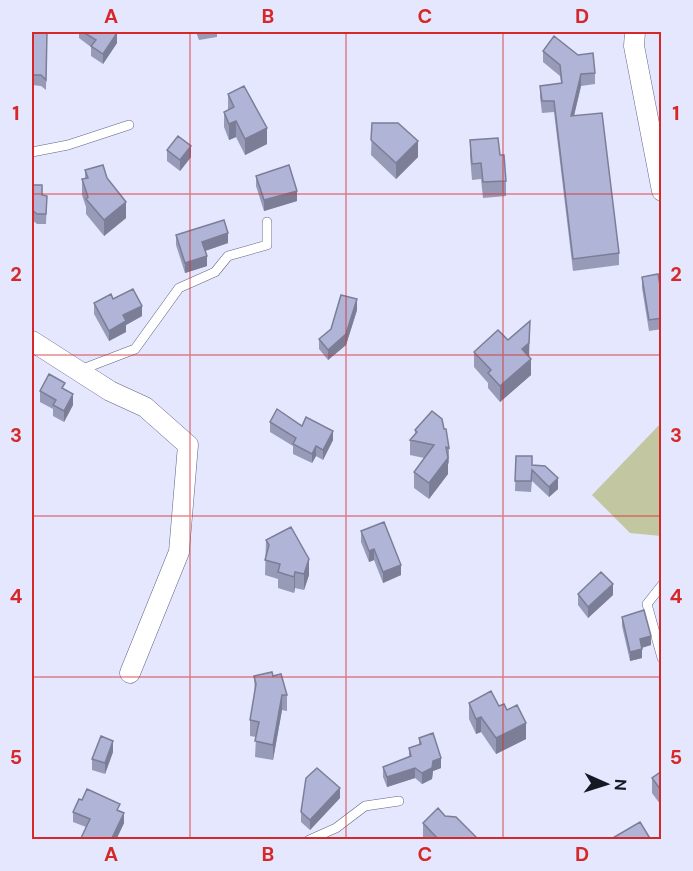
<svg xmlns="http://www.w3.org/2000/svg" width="693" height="871" font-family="'DM Sans',sans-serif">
<rect width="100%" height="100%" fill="#e4e7fd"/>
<!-- green -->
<path fill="#c2c7a2" d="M 661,423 L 661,536 L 630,533 L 592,495 Z"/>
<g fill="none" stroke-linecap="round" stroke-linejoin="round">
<!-- service casing -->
<g stroke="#616483" stroke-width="10">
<path id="service" d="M 32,152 L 68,145 L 129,125
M 80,373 L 88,367 L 135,349 L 179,288 L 215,272 L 228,256 L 267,245 L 267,222
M 662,585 L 647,604 L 662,658
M 309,840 L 336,828 L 365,806 L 399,801"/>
</g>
<!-- minor casing -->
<g stroke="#616483" stroke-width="21">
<path id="minor" d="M 635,32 L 634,46 L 662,191
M 32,341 L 110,391 L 145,407 L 188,445 L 179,552 L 130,673"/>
</g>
<!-- service -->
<use href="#service" stroke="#fff" stroke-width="9"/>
<!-- minor -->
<use href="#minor" stroke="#fff" stroke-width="20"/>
</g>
<!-- wall -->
<path fill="#979bb8" d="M 32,32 L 47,32 L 46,90 L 41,86 L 32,85 Z
M 79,32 L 115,32 L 117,43 L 103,64 L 91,56 L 91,47 L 79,38 Z
M 196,32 L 217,32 L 217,37 L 199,40 Z
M 543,51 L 595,73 L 595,84 L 581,86 L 574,116 L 619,253 L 619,265 L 573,271 L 554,112 L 542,113 L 540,97 L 540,86 L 561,83 L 560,76 L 543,62 Z
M 228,94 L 267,144 L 245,155 L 236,137 L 229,140 L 224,127 L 224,112 L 228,110 Z
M 372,123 L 418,157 L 396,179 L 371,155 Z
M 470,140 L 500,155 L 506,181 L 506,196 L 483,198 L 481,179 L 472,180 L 470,156 Z
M 167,150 L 191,157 L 180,171 L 167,161 Z
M 85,170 L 107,178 L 126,218 L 104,236 L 86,214 L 86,207 L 82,195 L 82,179 L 85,178 Z
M 256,176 L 297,201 L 264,211 L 256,186 Z
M 32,185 L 42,195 L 47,196 L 46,224 L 37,224 L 32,220 Z
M 176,235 L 228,243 L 205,251 L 207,266 L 185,273 L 176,245 Z
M 642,277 L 662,296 L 662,329 L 649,331 L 642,288 Z
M 113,299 L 142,316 L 126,325 L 126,332 L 109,341 L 94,314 L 94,303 Z
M 357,310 L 346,345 L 328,360 L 319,349 L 319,339 Z
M 508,340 L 529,357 L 531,375 L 500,402 L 488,388 L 488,383 L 474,367 L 474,352 Z
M 65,390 L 73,405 L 64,422 L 53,416 L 53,409 L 40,402 L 40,391 Z
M 270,422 L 302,426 L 333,440 L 323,460 L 316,456 L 312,463 L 293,454 L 293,446 L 270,432 Z
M 444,429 L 449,448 L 449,464 L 448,463 L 448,474 L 429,499 L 414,488 L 414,472 L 424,458 L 410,455 L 410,440 L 415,435 L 415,430 Z
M 516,456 L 532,465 L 558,489 L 549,497 L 532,481 L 531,492 L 515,491 Z
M 361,531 L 401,575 L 383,583 L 374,560 L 369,562 L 361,542 Z
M 266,540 L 309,575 L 304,590 L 295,588 L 294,593 L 278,588 L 278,579 L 265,575 Z
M 578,594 L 613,595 L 588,618 L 578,605 Z
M 622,617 L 651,645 L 642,648 L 642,658 L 630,661 L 622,626 Z
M 254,676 L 273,676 L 287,695 L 287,711 L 282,710 L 273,760 L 255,757 L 256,737 L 250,736 L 250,720 L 255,694 Z
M 469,703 L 499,706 L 507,710 L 526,739 L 496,754 L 481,732 L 476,734 L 469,719 Z
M 419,738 L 441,768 L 433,771 L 432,779 L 422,784 L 415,778 L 387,787 L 383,777 L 383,767 L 409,758 L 409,748 L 419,745 Z
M 113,752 L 105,774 L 92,770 L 92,759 Z
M 662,771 L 660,804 L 652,793 L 652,778 Z
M 340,798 L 310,830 L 301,822 L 301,812 Z
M 120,811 L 124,823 L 116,840 L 81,840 L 86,827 L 73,822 L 73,812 Z
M 445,816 L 478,840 L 424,840 L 423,838 L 423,823 Z"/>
<!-- shaded-wall -->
<path fill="#7b7e96" d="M 117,33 L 117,43 L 103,64 L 103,54 Z
M 581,74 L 581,86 L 571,128 L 571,116 Z
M 236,121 L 236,137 L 229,140 L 229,124 Z
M 267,128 L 267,144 L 245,155 L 245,139 Z
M 418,141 L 418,157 L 396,179 L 396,163 Z
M 191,146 L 191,157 L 180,171 L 180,160 Z
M 297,191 L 297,201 L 264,211 L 264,200 Z
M 126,202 L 126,218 L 104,236 L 104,220 Z
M 228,233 L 228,243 L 202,252 L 202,242 Z
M 207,256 L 207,266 L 185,273 L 185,263 Z
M 357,299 L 357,310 L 346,345 L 328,360 L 328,350 Z
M 142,306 L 142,316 L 126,325 L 126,332 L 109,341 L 109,331 L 123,315 Z
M 530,321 L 529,359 L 522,349 Z
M 531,359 L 531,375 L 500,402 L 500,386 Z
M 73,394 L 73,405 L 64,422 L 64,411 Z
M 333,431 L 333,440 L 323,460 L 323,450 Z
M 316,446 L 316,456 L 312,463 L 312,454 Z
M 448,458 L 448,474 L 429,499 L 429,483 Z
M 558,478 L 558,489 L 549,497 L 549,487 Z
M 374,549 L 374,560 L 369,562 L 369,551 Z
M 309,559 L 309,575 L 304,590 L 304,574 Z
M 401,565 L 401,575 L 383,583 L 383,572 Z
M 295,572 L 295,588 L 294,593 L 294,577 Z
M 613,584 L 613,595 L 588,618 L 588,607 Z
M 651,636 L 651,645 L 640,648 L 640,639 Z
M 642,649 L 642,658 L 630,661 L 630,652 Z
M 282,695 L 282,710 L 273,760 L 273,745 Z
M 481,717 L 481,732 L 476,734 L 476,719 Z
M 526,723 L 526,739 L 496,754 L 496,738 Z
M 113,741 L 113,752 L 105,774 L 105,763 Z
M 441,758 L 441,768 L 433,771 L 432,779 L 422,784 L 422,773 L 433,761 Z
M 415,768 L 415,778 L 387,787 L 387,777 Z
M 340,788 L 340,798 L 310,830 L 310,820 Z
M 662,788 L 662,803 L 660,804 L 660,789 Z
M 124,813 L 124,823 L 116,840 L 111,840 Z"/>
<!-- building -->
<path fill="#b0b4d6" stroke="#7b7e96" stroke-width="1.5" d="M 32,32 L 47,32 L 46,80 L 41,75 L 32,75 Z
M 83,32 L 115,32 L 117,33 L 103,54 L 91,46 L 96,40 Z
M 554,36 L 578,55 L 593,53 L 595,73 L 581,74 L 571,116 L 602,113 L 619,253 L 573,259 L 554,101 L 542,101 L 540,86 L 562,83 L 560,65 L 543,51 Z
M 244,86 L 267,128 L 245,139 L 236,121 L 229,124 L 224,112 L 234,107 L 228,94 Z
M 372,123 L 398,123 L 418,141 L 396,163 L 371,140 Z
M 178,136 L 191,146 L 180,160 L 167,150 Z
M 498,138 L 500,155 L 504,155 L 506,181 L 483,182 L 481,163 L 472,164 L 470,140 Z
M 103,165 L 107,178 L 126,202 L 104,220 L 86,199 L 88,197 L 82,179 L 88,178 L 85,170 Z
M 289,165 L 297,191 L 264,200 L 256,176 Z
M 32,185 L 42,185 L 42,195 L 47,196 L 46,214 L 37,214 L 32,210 Z
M 224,220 L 228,233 L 202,242 L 207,256 L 185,263 L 176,235 Z
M 658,274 L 662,296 L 662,318 L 649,320 L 642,277 Z
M 133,289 L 142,306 L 123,315 L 126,321 L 109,331 L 94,303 L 111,294 L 113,299 Z
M 341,295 L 357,299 L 346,334 L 328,350 L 319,339 L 331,329 Z
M 530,321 L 529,343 L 522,349 L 531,359 L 500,386 L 488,373 L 491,370 L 474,352 L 498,330 L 508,340 Z
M 49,374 L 65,383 L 62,388 L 73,394 L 64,411 L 53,405 L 56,400 L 40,391 Z
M 277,409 L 302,426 L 306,417 L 333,431 L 323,450 L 316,446 L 312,454 L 293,444 L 296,438 L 270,422 Z
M 432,411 L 442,419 L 444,429 L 446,429 L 449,448 L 446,447 L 448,458 L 429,483 L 414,472 L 434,445 L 410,440 L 417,432 L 415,430 Z
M 516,456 L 532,456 L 532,465 L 545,466 L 558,478 L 549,487 L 532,470 L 531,481 L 515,481 Z
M 384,522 L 401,565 L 383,572 L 374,549 L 369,551 L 361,531 Z
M 291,527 L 309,559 L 304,574 L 295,572 L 294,577 L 278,572 L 280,564 L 265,560 L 269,545 L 266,540 Z
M 601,572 L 613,584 L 588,607 L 578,594 Z
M 644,610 L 651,636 L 640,639 L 642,649 L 630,652 L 622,617 Z
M 272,672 L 273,676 L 281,674 L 287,695 L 282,695 L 273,745 L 255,741 L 259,722 L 250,720 L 256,684 L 254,676 Z
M 491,691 L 499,706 L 504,704 L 507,710 L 517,705 L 526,723 L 496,738 L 481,717 L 476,719 L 469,703 Z
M 433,733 L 441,758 L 433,761 L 432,768 L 422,773 L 415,768 L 387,777 L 383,767 L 411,756 L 409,748 L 421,744 L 419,738 Z
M 101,736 L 113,741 L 105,763 L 92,759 Z
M 317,768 L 340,788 L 310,820 L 301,812 L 306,778 Z
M 662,771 L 662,788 L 660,789 L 652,778 Z
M 87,789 L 120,804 L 117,810 L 124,813 L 111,840 L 84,840 L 81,838 L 90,819 L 73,812 L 79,799 L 82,800 Z
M 438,808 L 445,816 L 456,817 L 478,839 L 439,840 L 423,823 Z
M 640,822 L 651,840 L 611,840 L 611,839 Z"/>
<!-- grid -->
<path fill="none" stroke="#d62828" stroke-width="1.5" stroke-opacity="0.55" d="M 190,32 L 190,840M 346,32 L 346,840M 503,32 L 503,840M 32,194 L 662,194M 32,355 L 662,355M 32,516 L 662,516M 32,677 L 662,677"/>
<!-- border -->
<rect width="693" height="871" fill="none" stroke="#e4e7fd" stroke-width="66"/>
<!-- north arrow -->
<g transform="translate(606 784) rotate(93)" stroke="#e4e7fd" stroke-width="4.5" paint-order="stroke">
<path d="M0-4.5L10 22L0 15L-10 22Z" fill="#171825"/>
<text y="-9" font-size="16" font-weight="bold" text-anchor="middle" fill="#171825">N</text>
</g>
<rect x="33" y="33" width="627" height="805" fill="none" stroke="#d62828" stroke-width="2"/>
<g font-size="20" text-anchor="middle" font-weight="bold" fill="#d62828">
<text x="111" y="23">A</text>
<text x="268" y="23">B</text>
<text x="425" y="23">C</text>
<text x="582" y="23">D</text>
<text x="16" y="120">1</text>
<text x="676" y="120">1</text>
<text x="16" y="281">2</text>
<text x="676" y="281">2</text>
<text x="16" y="442">3</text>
<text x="676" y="442">3</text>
<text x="16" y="603">4</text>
<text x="676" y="603">4</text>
<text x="16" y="764">5</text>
<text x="676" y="764">5</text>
<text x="111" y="861">A</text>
<text x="268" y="861">B</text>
<text x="425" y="861">C</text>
<text x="582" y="861">D</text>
</g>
</svg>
